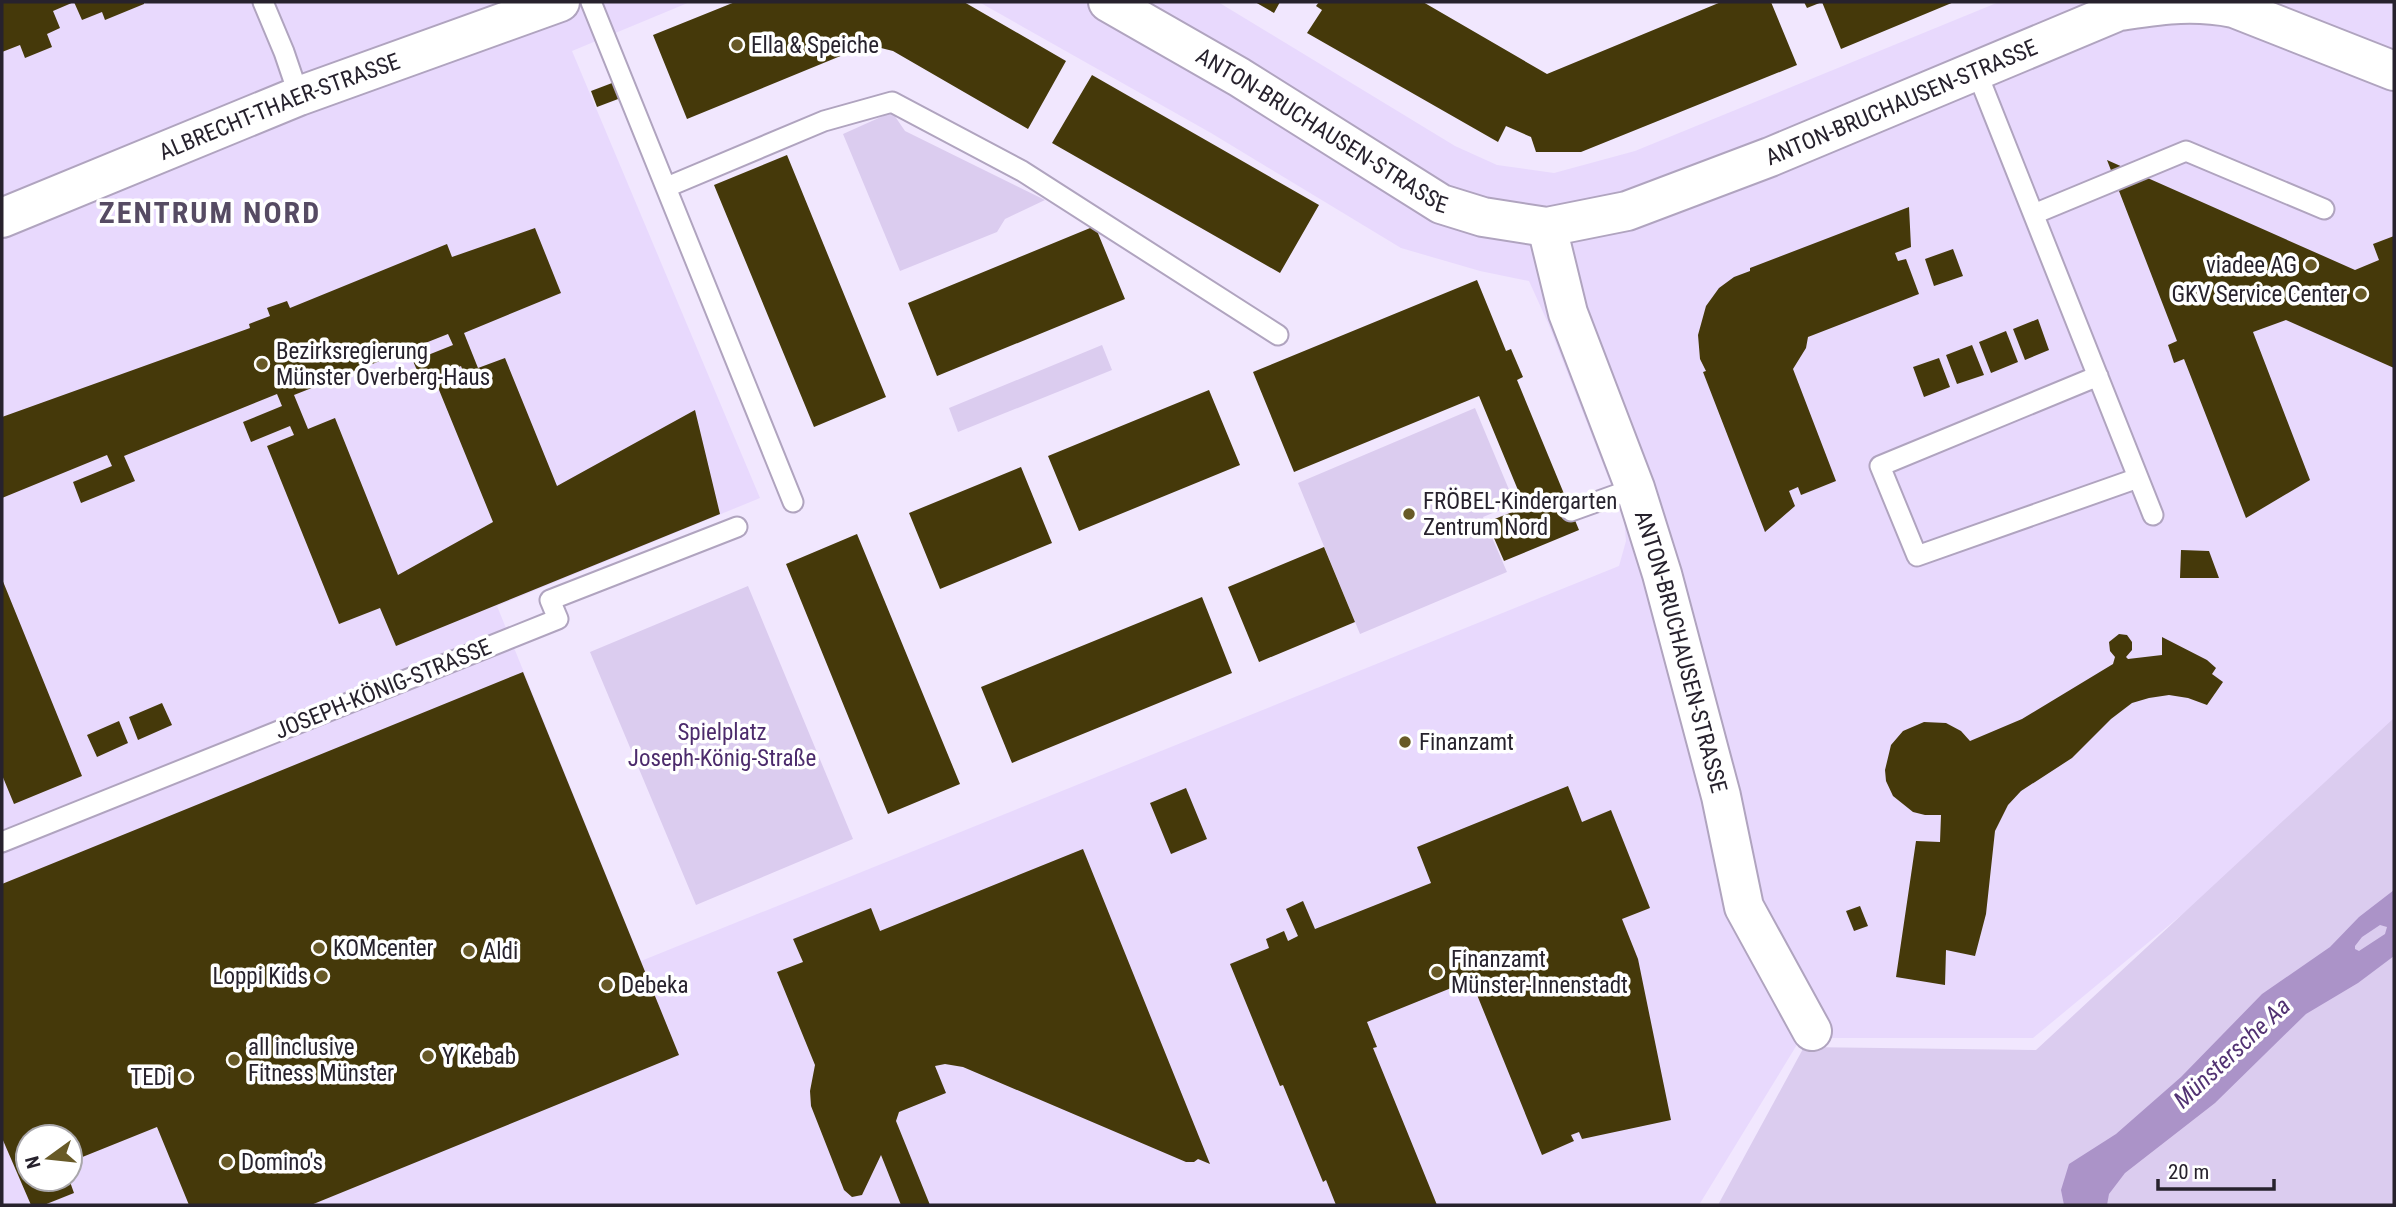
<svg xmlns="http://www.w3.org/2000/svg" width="2396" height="1207" font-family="'Roboto Condensed',sans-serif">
<rect width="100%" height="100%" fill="#f1e7fe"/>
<!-- built -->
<path fill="#e8d9fd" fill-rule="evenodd" d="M 2,2 L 690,2 L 572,51 L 760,498 L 497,606 L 641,961 L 1619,566 L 1626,541 L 1624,518 L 1548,323 L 1529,281 L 1480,271 L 1401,248 L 1211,133 L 979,2 L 1218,2 L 1455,146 L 1497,165 L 1554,173 L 1635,151 L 1999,2 L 2394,2 L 2394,739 L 2033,1038 L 1801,1038 L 1699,1205 L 2,1205 ZM 28,1137 L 70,1137 L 70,1179 L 28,1179 Z"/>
<!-- park -->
<path fill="#dbccef" d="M 892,112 L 905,131 L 1045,200 L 1005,219 L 997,232 L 900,271 L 843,134 Z
M 1102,345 L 1112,370 L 958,432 L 949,408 Z
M 1475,408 L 1515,504 L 1483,517 L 1507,572 L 1360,634 L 1298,483 Z
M 748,586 L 853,839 L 696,905 L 590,652 Z
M 2394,718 L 2394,1205 L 1718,1205 L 1804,1047 L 2036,1050 Z"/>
<!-- water -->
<path fill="#ab93c8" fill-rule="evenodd" d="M 2394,890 L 2394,956 L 2358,983 L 2306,1014 L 2215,1103 L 2125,1173 L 2109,1194 L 2107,1205 L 2064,1205 L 2061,1190 L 2069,1164 L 2116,1134 L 2181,1077 L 2262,994 L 2330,947 L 2359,917 ZM 2380,925 L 2387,927 L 2385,934 L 2359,951 L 2355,949 L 2355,946 L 2362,937 Z"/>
<!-- building -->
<path fill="#45390a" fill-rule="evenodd" d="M 2,2 L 144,2 L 144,4 L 105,20 L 102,12 L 82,20 L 74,2 L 53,11 L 60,28 L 47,34 L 52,47 L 25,58 L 20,45 L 2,52 Z
M 735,2 L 964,2 L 1066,61 L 1028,129 L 893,51 L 873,46 L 860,48 L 687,119 L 653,35 Z
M 1255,2 L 1280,2 L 1274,13 Z
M 1319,2 L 1423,2 L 1547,74 L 1721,2 L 1771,2 L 1797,65 L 1581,152 L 1536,152 L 1531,137 L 1506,126 L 1498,142 L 1307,33 L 1322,10 L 1316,6 Z
M 1804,2 L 1954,2 L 1841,49 L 1822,2 L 1807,8 Z
M 1092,75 L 1319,205 L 1280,273 L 1052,143 Z
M 620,80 L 626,96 L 597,107 L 591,91 Z
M 787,155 L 886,397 L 814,427 L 714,185 Z
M 2107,160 L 2355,270 L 2379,260 L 2373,244 L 2394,236 L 2394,368 L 2286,320 L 2253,332 L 2310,480 L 2246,518 L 2184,359 L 2174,363 L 2168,345 L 2177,341 Z
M 1909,207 L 1911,247 L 1895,253 L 1898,261 L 1906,259 L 1919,294 L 1808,337 L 1806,348 L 1793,369 L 1836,481 L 1801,495 L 1798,487 L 1789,491 L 1795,506 L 1765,532 L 1703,372 L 1706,371 L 1700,359 L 1698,335 L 1706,306 L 1719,288 L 1734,277 L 1750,271 L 1750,268 Z
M 1095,226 L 1125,299 L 937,376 L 908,303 Z
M 535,228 L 561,293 L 464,333 L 478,368 L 505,358 L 557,486 L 695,410 L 720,514 L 396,646 L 380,608 L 339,624 L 267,446 L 294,435 L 290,426 L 251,442 L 243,422 L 282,406 L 277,394 L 124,456 L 135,481 L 81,503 L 73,482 L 112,466 L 107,455 L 2,498 L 2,417 L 250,328 L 249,324 L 270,316 L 267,308 L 287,301 L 290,308 L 447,244 L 452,257 ZM 448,334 L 453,345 L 413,361 L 422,382 L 461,366 L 464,374 L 437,385 L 493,522 L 398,575 L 335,418 L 308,429 L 294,395 Z
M 1953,249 L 1963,276 L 1934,286 L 1925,259 Z
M 1477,280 L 1506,351 L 1511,349 L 1523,377 L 1517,380 L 1579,530 L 1504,561 L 1487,522 L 1525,507 L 1479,396 L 1294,472 L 1253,372 Z
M 2038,319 L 2049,350 L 2025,360 L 2013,329 Z
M 2006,331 L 2018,362 L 1991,373 L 1979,342 Z
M 1972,345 L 1984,375 L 1957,384 L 1946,355 Z
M 1939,358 L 1950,387 L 1924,397 L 1913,367 Z
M 1209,390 L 1240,465 L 1079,531 L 1048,456 Z
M 1021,467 L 1052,543 L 940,589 L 909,513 Z
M 857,534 L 960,784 L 888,814 L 786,564 Z
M 1324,547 L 1355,622 L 1259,662 L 1228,587 Z
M 2181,550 L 2209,551 L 2219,578 L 2180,578 Z
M 2,579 L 82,776 L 14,804 L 2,775 Z
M 1202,597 L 1232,673 L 1012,763 L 981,687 Z
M 2119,634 L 2127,635 L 2132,642 L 2132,650 L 2126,657 L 2128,659 L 2162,655 L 2162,637 L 2207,660 L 2216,668 L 2212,674 L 2223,682 L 2207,705 L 2188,698 L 2169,695 L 2149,698 L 2132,703 L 2111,719 L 2072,758 L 2021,791 L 2008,805 L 1995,831 L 1986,914 L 1975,956 L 1946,950 L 1945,985 L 1896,977 L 1916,841 L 1940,842 L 1941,815 L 1925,815 L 1913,812 L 1893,796 L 1886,781 L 1885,770 L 1891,745 L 1903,731 L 1924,722 L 1946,723 L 1961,731 L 1970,741 L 2022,719 L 2113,664 L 2115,657 L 2110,651 L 2109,642 Z
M 523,672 L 679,1055 L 311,1205 L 189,1205 L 157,1127 L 70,1162 L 70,1137 L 28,1137 L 28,1179 L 69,1179 L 74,1193 L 44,1205 L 31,1205 L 2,1138 L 2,884 Z
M 162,703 L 172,725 L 138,740 L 129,717 Z
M 119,721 L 128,743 L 97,757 L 87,735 Z
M 1568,786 L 1582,822 L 1611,810 L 1650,908 L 1622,919 L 1638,959 L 1671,1120 L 1582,1139 L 1579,1132 L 1571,1135 L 1574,1141 L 1542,1155 L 1471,980 L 1367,1022 L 1377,1047 L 1373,1048 L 1437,1205 L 1336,1205 L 1326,1180 L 1323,1182 L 1283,1085 L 1280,1086 L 1230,964 L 1269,948 L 1266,939 L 1284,931 L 1288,941 L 1298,936 L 1286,909 L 1303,901 L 1315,929 L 1431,883 L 1417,847 Z
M 1186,788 L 1207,839 L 1171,854 L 1150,803 Z
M 1083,849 L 1210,1164 L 1198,1159 L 1194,1162 L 1186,1162 L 963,1067 L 945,1064 L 935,1066 L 946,1093 L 899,1112 L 896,1121 L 930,1205 L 901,1205 L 881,1155 L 862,1195 L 852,1197 L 844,1190 L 811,1106 L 810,1091 L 815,1065 L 777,972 L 803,962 L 793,939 L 871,908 L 880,931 Z
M 1860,906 L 1868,926 L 1854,931 L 1846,911 Z"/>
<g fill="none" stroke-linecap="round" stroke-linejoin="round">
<!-- lane casing -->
<g stroke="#b0a4bf" stroke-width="23">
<path id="lane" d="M 263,2 L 284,52 L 299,96
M 591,2 L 793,502
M 1976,70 L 2153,515
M 667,187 L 824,121 L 892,102 L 1022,171 L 1278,335
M 2034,214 L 2186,151 L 2324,209
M 2098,376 L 1880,466 L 1917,556 L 2138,478
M 1571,511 L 1635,488
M 2,842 L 558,619 L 550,600 L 737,527"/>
</g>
<!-- street casing -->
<g stroke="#b0a4bf" stroke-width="42">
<g id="street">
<path id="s1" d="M 1108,2 L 1239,77 L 1441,204 L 1483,217 L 1547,227 L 1627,211 L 1770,157 L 2119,11 C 2162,5 2191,0 2234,8 L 2394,71"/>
<path id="s2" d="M 2,218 L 299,96 L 560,2"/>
<path id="s3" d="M 1547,227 L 1568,313 L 1635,488 L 1662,574 L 1721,796 L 1744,907 L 1812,1031"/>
</g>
</g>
<!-- lane -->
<use href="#lane" stroke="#fff" stroke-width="19"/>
<!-- street -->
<use href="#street" stroke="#fff" stroke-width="38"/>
</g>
<!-- markers -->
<g fill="#685a27" stroke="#fff" stroke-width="2.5">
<circle cx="737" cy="45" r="7"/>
<circle cx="2311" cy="265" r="7"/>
<circle cx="2361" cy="294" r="7"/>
<circle cx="262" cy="364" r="7"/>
<circle cx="1409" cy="514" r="7"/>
<circle cx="1405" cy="742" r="7"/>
<circle cx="319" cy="948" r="7"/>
<circle cx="469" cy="951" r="7"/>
<circle cx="1437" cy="972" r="7"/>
<circle cx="322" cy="976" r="7"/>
<circle cx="607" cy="985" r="7"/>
<circle cx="428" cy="1056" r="7"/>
<circle cx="234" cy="1060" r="7"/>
<circle cx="186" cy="1077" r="7"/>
<circle cx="227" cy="1162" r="7"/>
</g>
<g text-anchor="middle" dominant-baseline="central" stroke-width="7" stroke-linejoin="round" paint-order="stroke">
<!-- poi labels -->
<g font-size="23" fill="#27222d" stroke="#fff" text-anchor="start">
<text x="751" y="45">Ella &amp; Speiche</text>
<text x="2297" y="265" text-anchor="end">viadee AG</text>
<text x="2347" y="294" text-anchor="end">GKV Service Center</text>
<text x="276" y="351">Bezirksregierung<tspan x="276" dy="26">Münster Overberg-Haus</tspan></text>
<text x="1423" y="501">FRÖBEL-Kindergarten<tspan x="1423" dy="26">Zentrum Nord</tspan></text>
<text x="1419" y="742">Finanzamt</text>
<text x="333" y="948">KOMcenter</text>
<text x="483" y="951">Aldi</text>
<text x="1451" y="959">Finanzamt<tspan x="1451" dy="26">Münster-Innenstadt</tspan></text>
<text x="308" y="976" text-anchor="end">Loppi Kids</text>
<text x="621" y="985">Debeka</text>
<text x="248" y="1047">all inclusive<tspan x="248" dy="26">Fitness Münster</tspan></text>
<text x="442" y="1056">Y Kebab</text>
<text x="172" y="1077" text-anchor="end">TEDi</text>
<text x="241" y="1162">Domino's</text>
</g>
<!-- street labels -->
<g font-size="23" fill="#27222d" stroke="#fff">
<text stroke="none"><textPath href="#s1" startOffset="875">ANTON-BRUCHAUSEN-STRASSE</textPath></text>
<text stroke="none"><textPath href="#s2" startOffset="299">ALBRECHT-THAER-STRASSE</textPath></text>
<text stroke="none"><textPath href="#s1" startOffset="250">ANTON-BRUCHAUSEN-STRASSE</textPath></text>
<text stroke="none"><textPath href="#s3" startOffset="446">ANTON-BRUCHAUSEN-STRASSE</textPath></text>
<text transform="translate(383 689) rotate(-22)">JOSEPH-KÖNIG-STRASSE</text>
</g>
<!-- park labels -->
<g font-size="23" fill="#4c2b6c" stroke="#fff">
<text x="722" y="732">Spielplatz<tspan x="722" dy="26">Joseph-König-Straße</tspan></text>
</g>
<!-- water labels -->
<g font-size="24" font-style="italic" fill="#523273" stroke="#fff">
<text transform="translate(2232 1053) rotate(-43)">Münstersche Aa</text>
</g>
<!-- district labels -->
<g font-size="30" font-weight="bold" letter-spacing="2" fill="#564b63" stroke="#fff">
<text x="210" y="212">ZENTRUM NORD</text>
</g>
</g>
<!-- border -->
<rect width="2396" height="1207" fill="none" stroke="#27222d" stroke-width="7"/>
<!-- north arrow -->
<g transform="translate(49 1158) rotate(255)"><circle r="33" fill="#ffffff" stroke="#a9a7ab" stroke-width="2"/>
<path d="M0-5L12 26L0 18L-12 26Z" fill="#685a27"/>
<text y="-10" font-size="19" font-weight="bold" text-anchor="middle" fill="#27222d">N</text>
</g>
<!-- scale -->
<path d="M2158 1179v10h116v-10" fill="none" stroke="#27222d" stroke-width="3.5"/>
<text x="2168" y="1179" font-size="21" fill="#27222d" stroke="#ffffff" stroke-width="5" paint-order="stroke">20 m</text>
</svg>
